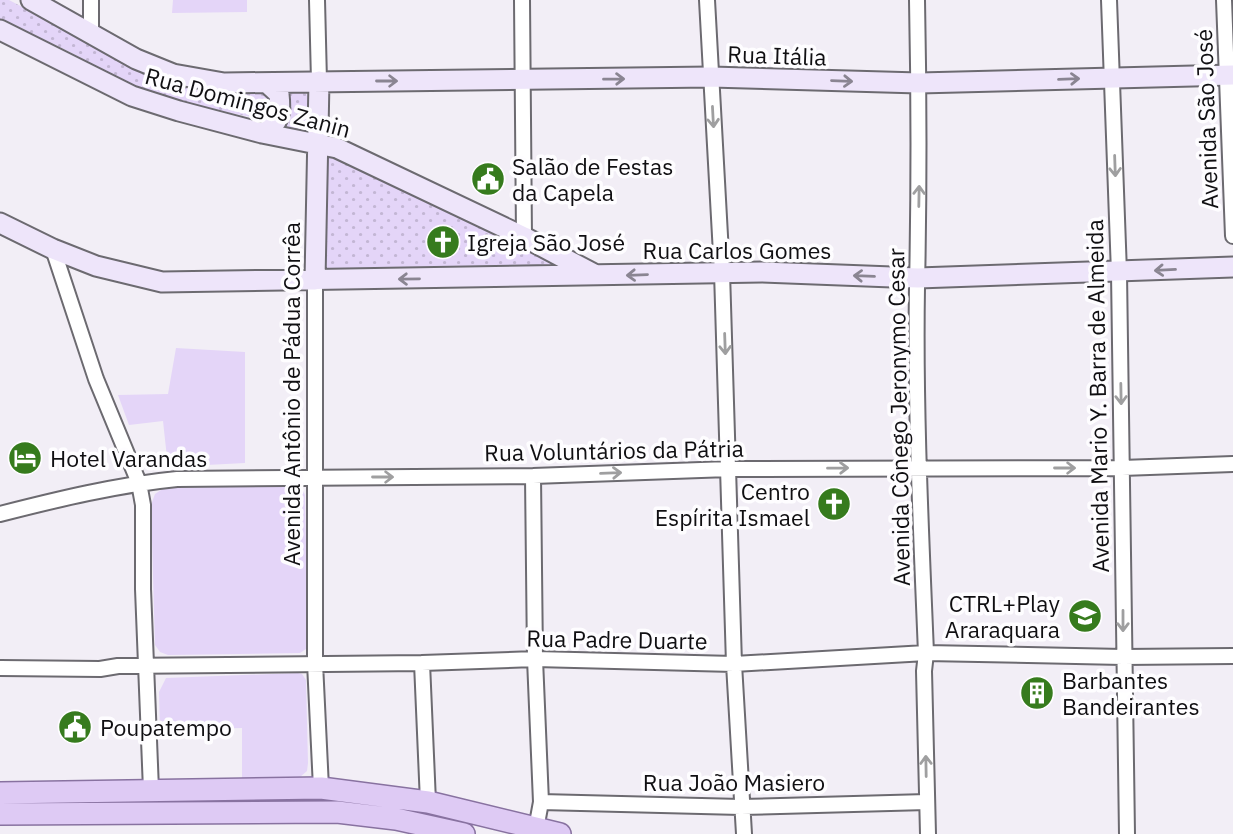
<svg xmlns="http://www.w3.org/2000/svg" width="1233" height="834" font-family="'IBM Plex Sans',sans-serif">
<defs>
<pattern id="park-dots" width="8" height="8" patternUnits="userSpaceOnUse" patternTransform="scale(1.75)"><rect width="8" height="8" fill="#e4d5f8"/><path d="M2 2h.1M6 6h.1" fill="none" stroke="#c3b6d4" stroke-width="1.8" stroke-linecap="round"/></pattern>
</defs>
<rect width="100%" height="100%" fill="#f2eef6"/>
<!-- grass -->
<path fill="#e4d5f8" d="M 173,0 L 247,0 L 247,12 L 172,13 Z
M 176,348 L 245,352 L 245,463 L 168,467 L 163,421 L 129,425 L 118,395 L 168,394 Z
M 295,485 L 302,488 L 305,495 L 308,643 L 306,649 L 300,653 L 168,655 L 160,652 L 155,645 L 151,505 L 155,494 L 164,488 Z
M 298,673 L 302,674 L 306,680 L 308,763 L 307,771 L 300,777 L 242,778 L 242,728 L 160,730 L 159,692 L 166,678 Z"/>
<!-- park -->
<path fill="url(#park-dots)" d="M 0,0 L 9,0 L 142,70 L 218,90 L 242,93 L 259,92 L 269,97 L 273,105 L 271,117 L 263,119 L 178,104 L 136,91 L 70,52 L 0,20 Z
M 286,91 L 300,91 L 310,96 L 310,123 C 303,133 293,128 283,126 L 289,112 Z
M 329,155 L 336,155 L 555,260 L 555,263 L 553,266 L 331,270 L 325,267 L 326,158 Z"/>
<g fill="none" stroke-linecap="round" stroke-linejoin="round">
<!-- street casing -->
<g stroke="#6c6a70" stroke-width="18">
<path id="street" d="M 91,0 L 91,34
M 317,0 L 319,81
M 522,0 L 524,237
M 707,0 L 722,272 L 734,664 L 744,834
M 917,0 C 919,96 919,191 917,287 C 915,409 921,531 926,653 L 924,671 L 928,834
M 1109,0 L 1119,273 L 1127,834
M 1224,0 L 1233,236
M 53,249 L 96,379 L 139,483 L 143,505 L 143,589 L 151,790
M 315,280 L 315,663 L 321,788
M 533,476 L 535,659 L 541,802 L 536,829
M 0,514 C 59,499 116,485 177,479 L 533,476 L 729,469 L 1122,468 L 1233,464
M 422,663 L 428,802
M 0,668 L 100,669 L 118,666 L 422,663 L 535,659 L 734,664 L 926,653 L 1123,657 L 1233,656
M 541,802 L 741,807 L 927,802"/>
</g>
<!-- secondary casing -->
<g stroke="#6c6a70" stroke-width="23">
<path id="secondary" d="M 31,0 L 136,59 L 173,74 L 224,83 L 711,77 L 919,83 L 1233,75
M 0,30 L 132,96 L 179,111 L 262,133 L 337,148 L 524,237 L 594,274
M 262,133 C 281,123 281,113 279,94 L 267,83
M 0,223 L 53,249 L 96,266 L 162,282 L 762,272 L 918,278 L 1233,267
M 315,280 L 319,81"/>
</g>
<!-- primary casing -->
<g stroke="#8872a0" stroke-width="24">
<path id="primary" d="M 0,793 L 321,788 L 428,802 L 560,834
M 0,814 L 337,812 L 396,819 L 464,834"/>
</g>
<!-- street -->
<use href="#street" stroke="#fff" stroke-width="14"/>
<!-- secondary -->
<use href="#secondary" stroke="#eee5fa" stroke-width="19"/>
<!-- primary -->
<use href="#primary" stroke="#decaf4" stroke-width="21"/>
</g>
<!-- one-way arrows -->
<defs><path id="oneway-shaft" d="M-6 0H5M1.5-3L5.5 0L1.5 3" fill="none" stroke-width="1.6" stroke-linecap="round" stroke-linejoin="round" transform="scale(1.75)"/></defs>
<g stroke="#8a8592">
<use href="#oneway-shaft" transform="translate(614 79) rotate(-1)"/>
<use href="#oneway-shaft" transform="translate(1069 79) rotate(-2)"/>
<use href="#oneway-shaft" transform="translate(387 81)"/>
<use href="#oneway-shaft" transform="translate(842 81) rotate(2)"/>
<use href="#oneway-shaft" transform="translate(1165 270) rotate(177)"/>
<use href="#oneway-shaft" transform="translate(637 275) rotate(178)"/>
<use href="#oneway-shaft" transform="translate(864 276) rotate(-178)"/>
<use href="#oneway-shaft" transform="translate(409 279) rotate(179)"/>
</g>
<g stroke="#9f9fa0">
<use href="#oneway-shaft" transform="translate(713 117) rotate(87)"/>
<use href="#oneway-shaft" transform="translate(1115 166) rotate(88)"/>
<use href="#oneway-shaft" transform="translate(919 196) rotate(-89)"/>
<use href="#oneway-shaft" transform="translate(725 344) rotate(88)"/>
<use href="#oneway-shaft" transform="translate(1121 394) rotate(89)"/>
<use href="#oneway-shaft" transform="translate(838 468) rotate(-1)"/>
<use href="#oneway-shaft" transform="translate(1065 468)"/>
<use href="#oneway-shaft" transform="translate(611 473) rotate(-2)"/>
<use href="#oneway-shaft" transform="translate(383 477)"/>
<use href="#oneway-shaft" transform="translate(1123 621) rotate(90)"/>
<use href="#oneway-shaft" transform="translate(926 766) rotate(-91)"/>
</g>
<!-- icons -->
<defs>
<g id="civic-disc" transform="scale(1.75)"><circle r="9.5" fill="#367b1d" stroke="#fefdff"/><path d="M-.6-6.5H3V-4.5H.6V-3L4-1V1h2V6H-6V1h2V-1L-.6-3ZM-1.2 2.5V6h2.4V2.5Z" fill="#fff"/></g>
<g id="church-disc" transform="scale(1.75)"><circle r="9.5" fill="#367b1d" stroke="#fefdff"/><path d="M-1.2-6h2.4v3.5h3.3v2.4h-3.3V6h-2.4V-.1h-3.3v-2.4h3.3Z" fill="#fff"/></g>
<g id="hotel-disc" transform="scale(1.75)"><circle r="9.5" fill="#367b1d" stroke="#fefdff"/><path d="M-6-4.5h1.5V1H6V5H4.5V3h-9V5H-6ZM-4 0a1.8 1.8 0 1 1 3.6 0ZM.5 0V-2.5h3Q6-2.5 6 0Z" fill="#fff"/></g>
<g id="university-disc" transform="scale(1.75)"><circle r="9.5" fill="#367b1d" stroke="#fefdff"/><path d="M0-5L7-2L0 1L-7-2ZM-4 1L0 2.5L4 1V4Q0 6-4 4Z" fill="#fff"/></g>
<g id="building-disc" transform="scale(1.75)"><circle r="9.5" fill="#367b1d" stroke="#fefdff"/><path d="M-4-6H4V6H1V3H-1V6H-4ZM-2.5-4.3h1.7v1.8h-1.7ZM.8-4.3h1.7v1.8H.8ZM-2.5-1h1.7V.8h-1.7ZM.8-1h1.7V.8H.8Z" fill="#fff"/></g>
</defs>
<g fill-rule="evenodd">
<use href="#civic-disc" x="488" y="179"/>
<use href="#church-disc" x="443" y="242"/>
<use href="#hotel-disc" x="25" y="458"/>
<use href="#church-disc" x="834" y="504"/>
<use href="#university-disc" x="1085" y="616"/>
<use href="#building-disc" x="1037" y="693"/>
<use href="#civic-disc" x="75" y="727"/>
</g>
<g text-anchor="middle" dominant-baseline="central" stroke-width="7" stroke-linejoin="round" paint-order="stroke">
<!-- street labels -->
<g font-size="23" fill="#100f12" stroke="#fefdff">
<text transform="translate(777 55) rotate(2)">Rua Itália</text>
<text transform="translate(248 102) rotate(15)">Rua Domingos Zanin</text>
<text transform="translate(1206 119) rotate(-92)">Avenida São José</text>
<text x="737" y="250">Rua Carlos Gomes</text>
<text transform="translate(291 394) rotate(-90)">Avenida Antônio de Pádua Corrêa</text>
<text transform="translate(1097 396) rotate(-91)">Avenida Mario Y. Barra de Almeida</text>
<text transform="translate(898 417) rotate(-91)">Avenida Cônego Jeronymo Cesar</text>
<text transform="translate(614 450) rotate(-1)">Rua Voluntários da Pátria</text>
<text transform="translate(617 639) rotate(1)">Rua Padre Duarte</text>
<text x="734" y="782">Rua João Masiero</text>
</g>
<!-- poi labels -->
<g font-size="23" fill="#100f12" stroke="#fefdff" text-anchor="start">
<text x="512" y="166">Salão de Festas<tspan x="512" dy="26">da Capela</tspan></text>
<text x="467" y="242">Igreja São José</text>
<text x="50" y="458">Hotel Varandas</text>
<text x="810" y="491" text-anchor="end">Centro<tspan x="810" dy="26">Espírita Ismael</tspan></text>
<text x="1060" y="603" text-anchor="end">CTRL+Play<tspan x="1060" dy="26">Araraquara</tspan></text>
<text x="1062" y="680">Barbantes<tspan x="1062" dy="26">Bandeirantes</tspan></text>
<text x="100" y="727">Poupatempo</text>
</g>
</g>
</svg>
